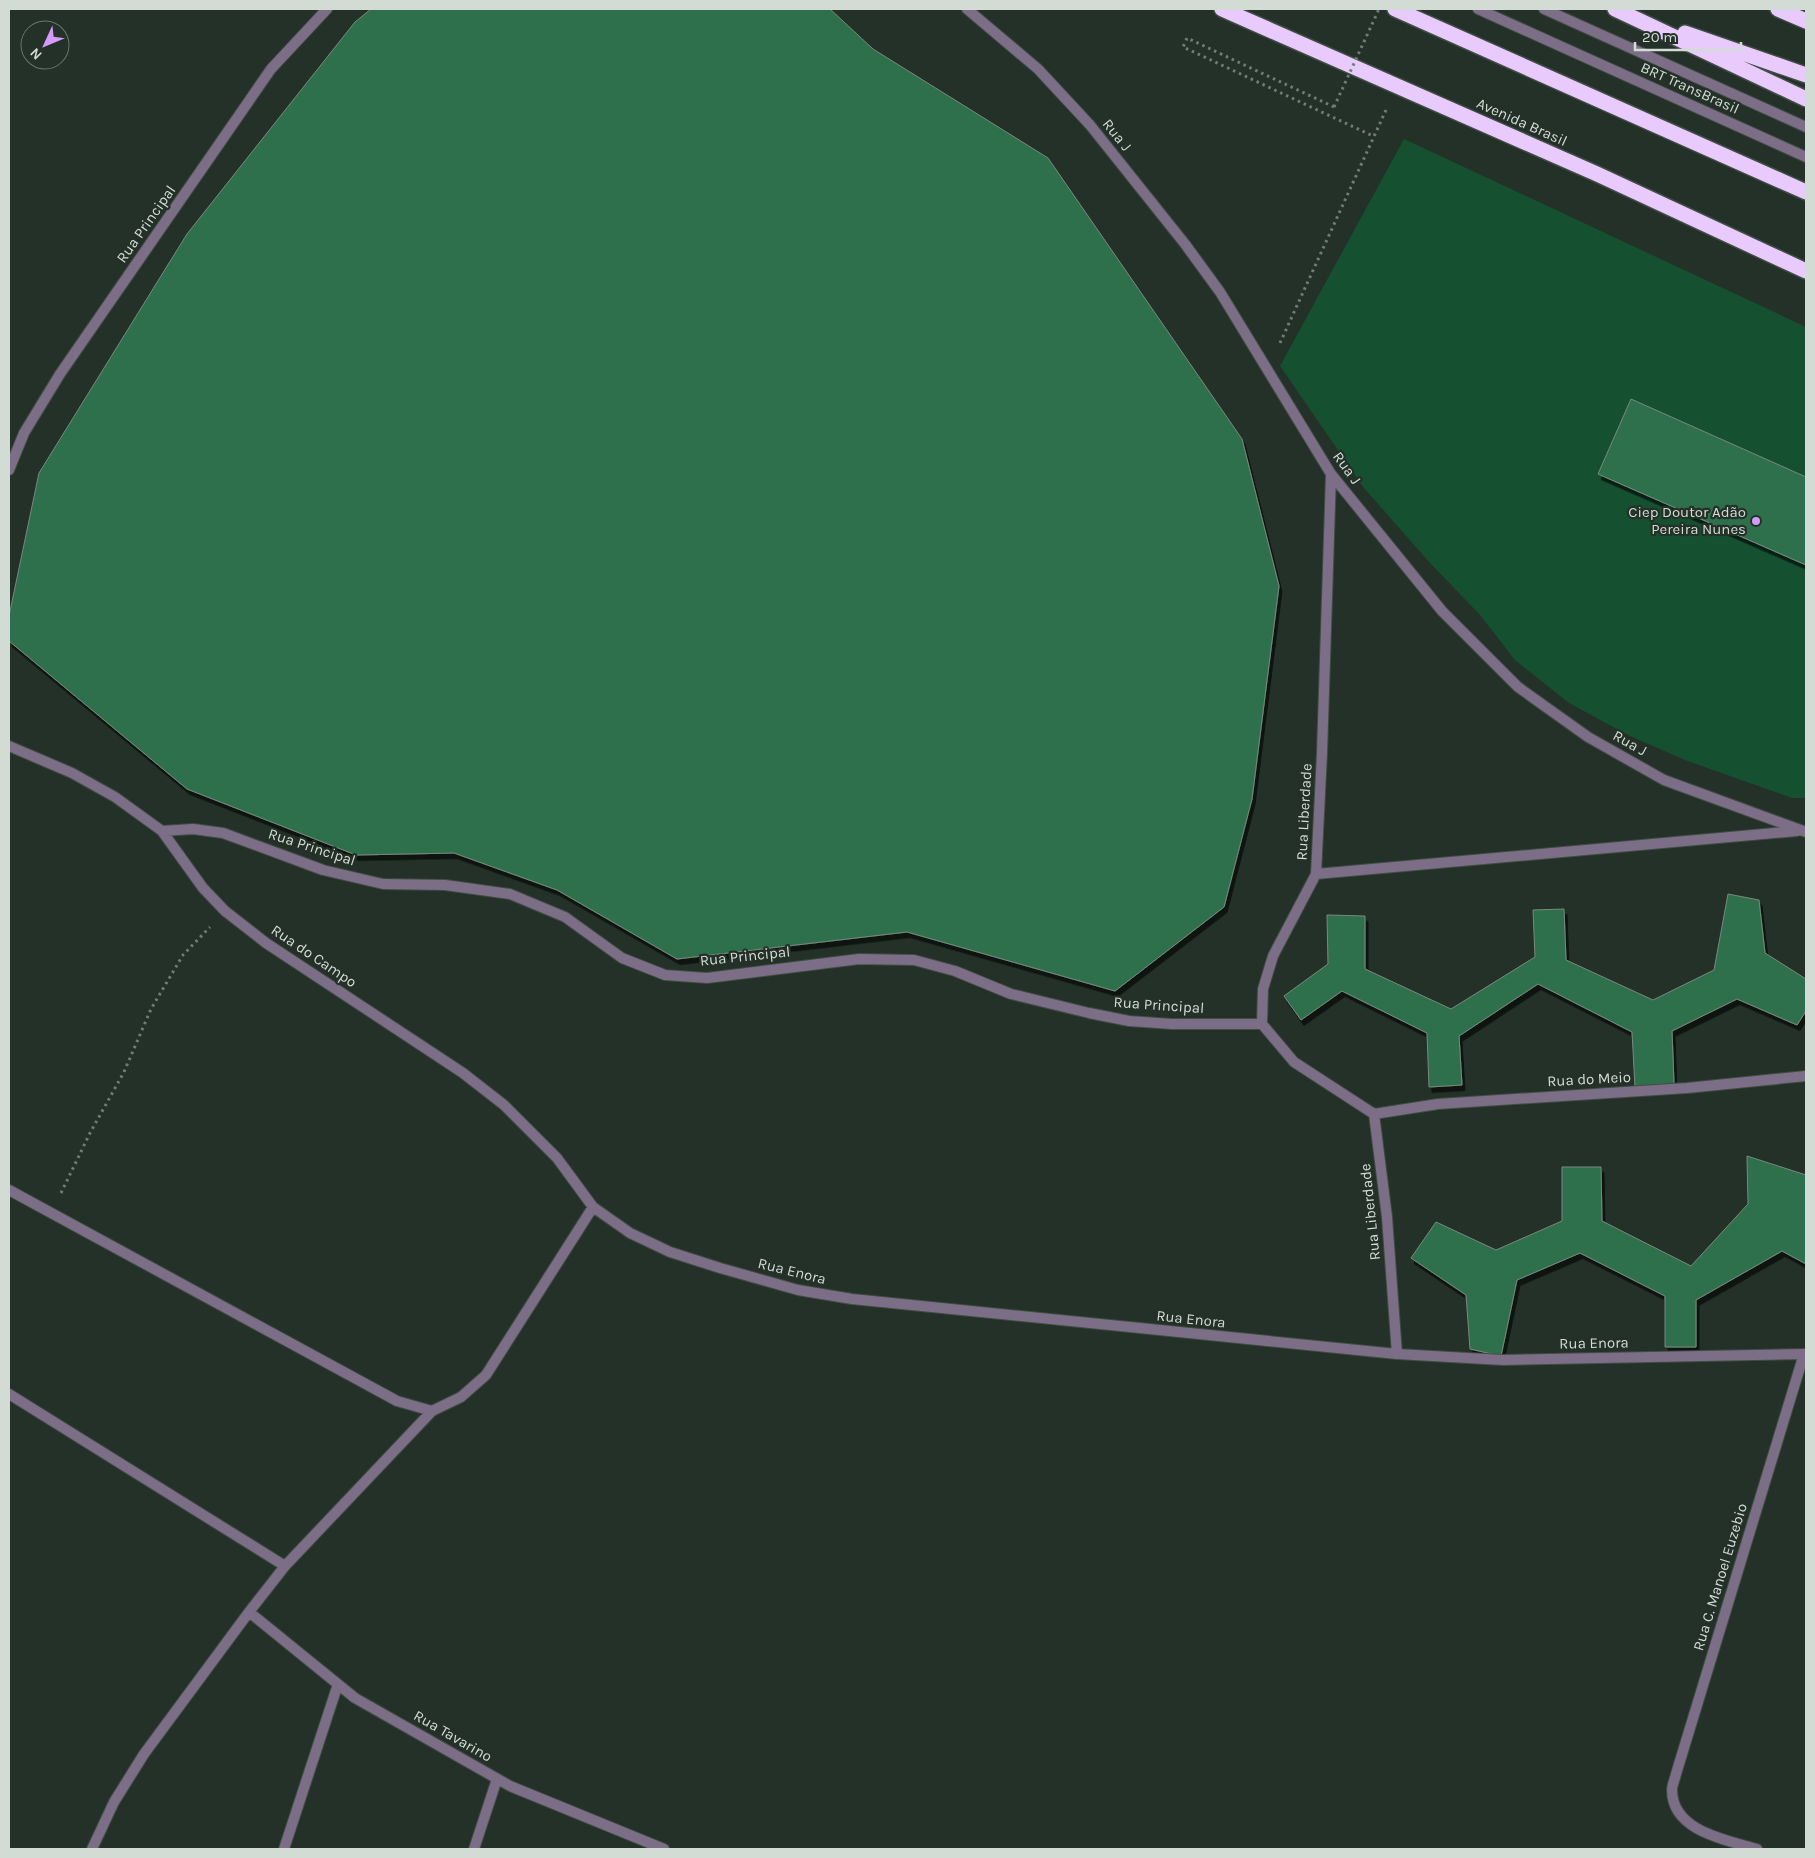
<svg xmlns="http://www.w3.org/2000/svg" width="1815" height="1858" font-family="Karla,sans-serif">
<defs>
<filter id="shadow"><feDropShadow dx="3" dy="5.5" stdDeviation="0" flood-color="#0009"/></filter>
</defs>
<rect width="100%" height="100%" fill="#243128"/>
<!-- green -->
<path fill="#155031" d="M 1404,139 L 1806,327 L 1806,798 L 1792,798 L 1685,760 L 1628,735 L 1569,703 L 1515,660 L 1481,616 L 1430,563 L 1364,488 L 1280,366 Z"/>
<!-- building -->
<path fill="#2e704b" stroke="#7a897f" filter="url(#shadow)" d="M 371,9 L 830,9 L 873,49 L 1048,158 L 1242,439 L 1279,586 L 1252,799 L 1224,907 L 1115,991 L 907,932 L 677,959 L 557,890 L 454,853 L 356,855 L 187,789 L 9,641 L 9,616 L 39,473 L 187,234 L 355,22 Z
M 1631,399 L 1806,477 L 1806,565 L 1598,474 Z
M 1728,894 L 1759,900 L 1765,953 L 1806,979 L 1806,1011 L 1797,1025 L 1737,999 L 1672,1031 L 1674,1084 L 1635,1087 L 1632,1032 L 1538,984 L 1459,1036 L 1462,1085 L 1429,1087 L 1427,1033 L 1342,991 L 1301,1020 L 1284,996 L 1328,964 L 1327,915 L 1365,916 L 1365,969 L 1451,1009 L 1535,957 L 1533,910 L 1564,909 L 1566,960 L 1653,1000 L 1714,970 Z
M 1747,1156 L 1806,1175 L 1806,1264 L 1782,1251 L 1696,1300 L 1696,1347 L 1665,1347 L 1665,1296 L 1580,1253 L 1517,1280 L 1501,1356 L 1470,1349 L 1466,1295 L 1411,1258 L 1436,1222 L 1496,1250 L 1562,1221 L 1562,1167 L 1601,1167 L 1602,1221 L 1691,1266 L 1748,1204 Z"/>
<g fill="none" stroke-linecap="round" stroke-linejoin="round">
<!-- lane casing -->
<g stroke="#404c44" stroke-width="12">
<path id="lane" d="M 1478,9 L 1806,157
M 1544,9 L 1806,127"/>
</g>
<!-- street casing -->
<g stroke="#404c44" stroke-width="12">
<path id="street" d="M 967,9 L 1038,69 L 1090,125 L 1185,244 L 1220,292 L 1331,474 L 1442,611 L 1518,687 L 1588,737 L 1664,780 L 1806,832
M 9,470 L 24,433 L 60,374 L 271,69 L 327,9
M 1331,474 L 1322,753 L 1316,874 L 1273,956 L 1263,989 L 1262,1024 L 1294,1062 L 1374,1114 L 1387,1217 L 1397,1354
M 9,746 L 72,773 L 115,797 L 162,831 L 203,888 L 225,911 L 266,943 L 463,1073 L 504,1105 L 557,1158 L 593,1207 L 630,1233 L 670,1252 L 720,1268 L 798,1290 L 852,1299 L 1397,1354 L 1503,1360 L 1806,1354
M 162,831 L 193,829 L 223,833 L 323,870 L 383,884 L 445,885 L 510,894 L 565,917 L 622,958 L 665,975 L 707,978 L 859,959 L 914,960 L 955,971 L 1011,994 L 1089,1013 L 1129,1021 L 1172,1024 L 1262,1024
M 1316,874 L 1797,831
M 1374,1114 L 1438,1104 L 1687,1088 L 1806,1076
M 9,1190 L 397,1401 L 432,1411
M 9,1394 L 285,1566
M 249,1612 L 355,1698 L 510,1786 L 664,1849
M 92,1849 L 114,1802 L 144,1754 L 249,1612 L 285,1566 L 432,1411 L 461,1397 L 486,1375 L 593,1207
M 284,1849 L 338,1684
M 474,1849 L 497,1779
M 1757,1849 C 1726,1840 1672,1831 1672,1790 C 1672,1785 1675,1779 1676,1774 L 1804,1354"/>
</g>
<!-- highway casing -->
<g stroke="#404c44" stroke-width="18">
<path id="highway" d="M 1222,9 L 1597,174 L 1806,271
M 1395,9 L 1806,192
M 1615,9 L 1806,99
M 1778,9 L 1806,21
M 1685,33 L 1806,75"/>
</g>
<!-- path -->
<path stroke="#727c75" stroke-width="3" stroke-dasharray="2.5 4" stroke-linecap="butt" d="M 1334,107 L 1187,38 L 1183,47 L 1373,136
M 1280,343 L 1386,110
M 61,1193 L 90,1133 L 124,1072 L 151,1009 L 183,955 L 210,927"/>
<!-- lane -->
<use href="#lane" stroke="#7d6e87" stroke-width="10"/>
<!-- street -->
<use href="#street" stroke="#7d6e87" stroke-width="10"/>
<!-- highway -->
<use href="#highway" stroke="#e8cbfc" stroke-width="15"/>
<!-- path-bridge -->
<path stroke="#727c75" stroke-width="3" stroke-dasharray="2.5 4" stroke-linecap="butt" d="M 1334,107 L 1379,9"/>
</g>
<!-- markers -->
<circle fill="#d59bfb" stroke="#243128" stroke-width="2" cx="1756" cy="521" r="5"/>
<g text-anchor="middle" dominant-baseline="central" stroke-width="4.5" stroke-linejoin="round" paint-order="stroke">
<!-- street labels -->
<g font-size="15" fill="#d3dbd5" stroke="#243128">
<text transform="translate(1690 88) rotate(24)">BRT TransBrasil</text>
<text transform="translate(1522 122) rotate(24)">Avenida Brasil</text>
<text transform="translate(1117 135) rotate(51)">Rua J</text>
<text transform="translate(146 224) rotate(-55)">Rua Principal</text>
<text transform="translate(1347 468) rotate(54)">Rua J</text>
<text transform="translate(1630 743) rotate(29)">Rua J</text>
<text transform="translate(1304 812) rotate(-87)">Rua Liberdade</text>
<text transform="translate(312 847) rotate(18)">Rua Principal</text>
<text transform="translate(314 956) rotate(34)">Rua do Campo</text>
<text transform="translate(745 956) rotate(-6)">Rua Principal</text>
<text transform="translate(1159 1005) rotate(4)">Rua Principal</text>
<text transform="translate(1589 1079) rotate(-3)">Rua do Meio</text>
<text transform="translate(1370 1212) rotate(-96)">Rua Liberdade</text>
<text transform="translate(792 1271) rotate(14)">Rua Enora</text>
<text transform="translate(1191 1319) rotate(6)">Rua Enora</text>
<text transform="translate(1594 1343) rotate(-1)">Rua Enora</text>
<text transform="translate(1720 1577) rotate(-73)">Rua C. Manoel Euzebio</text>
<text transform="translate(453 1736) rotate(30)">Rua Tavarino</text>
</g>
<!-- poi labels -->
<g font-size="15" fill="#d3dbd5" stroke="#243128" text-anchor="end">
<text x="1746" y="512">Ciep Doutor Adão<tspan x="1746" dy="17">Pereira Nunes</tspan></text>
</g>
</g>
<!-- border -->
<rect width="1815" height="1858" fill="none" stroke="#d3dbd5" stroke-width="20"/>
<!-- north arrow -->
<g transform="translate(45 45) rotate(226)"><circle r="24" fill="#243128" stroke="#6a756d"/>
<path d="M0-4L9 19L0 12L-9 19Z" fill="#d59bfb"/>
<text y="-8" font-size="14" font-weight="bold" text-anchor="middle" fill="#d3dbd5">N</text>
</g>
<!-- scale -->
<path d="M1635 42v8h106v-8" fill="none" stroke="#d3dbd5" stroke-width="2.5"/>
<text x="1642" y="42" font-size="15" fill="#d3dbd5" stroke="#243128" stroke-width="4" paint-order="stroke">20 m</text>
</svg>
